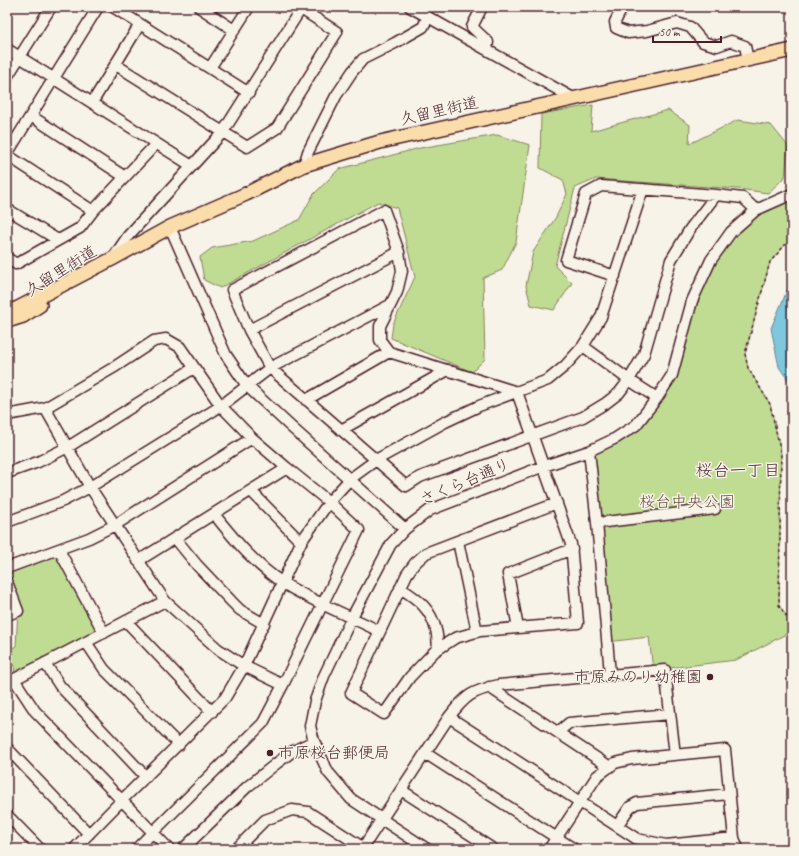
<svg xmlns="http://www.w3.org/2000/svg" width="799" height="856" font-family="Caveat,'Klee One',sans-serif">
<rect width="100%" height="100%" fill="#f7f3e8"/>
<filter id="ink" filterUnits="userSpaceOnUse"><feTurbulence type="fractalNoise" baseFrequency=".025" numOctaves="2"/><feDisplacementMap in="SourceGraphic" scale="8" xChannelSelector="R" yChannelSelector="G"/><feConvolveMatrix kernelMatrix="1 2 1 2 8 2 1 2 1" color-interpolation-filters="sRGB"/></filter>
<g filter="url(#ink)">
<!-- green -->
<path fill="#c0dc93" stroke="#857e5f" d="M 593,105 L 591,131 L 668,110 L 690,125 L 689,144 L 738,120 L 771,125 L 788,146 L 785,177 L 768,193 L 738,189 L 596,179 L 575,188 L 555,266 L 572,283 L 554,310 L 531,305 L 526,286 L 533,252 L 556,217 L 567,194 L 563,180 L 540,168 L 541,114 Z
M 497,135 L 530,145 L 516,242 L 502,270 L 483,278 L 485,359 L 472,372 L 391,338 L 393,324 L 415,277 L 397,208 L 378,202 L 220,288 L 204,280 L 200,257 L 212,248 L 253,241 L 299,220 L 313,195 L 339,169 L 420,148 Z
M 792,194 L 792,241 L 785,245 L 770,262 L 745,354 L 748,368 L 770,404 L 781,453 L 779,605 L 789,620 L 792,622 L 792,631 L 736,660 L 653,670 L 649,637 L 607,642 L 589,451 L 636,425 L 672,375 L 711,260 L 756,210 Z
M 59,550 L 104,633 L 14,679 L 15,665 L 7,669 L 7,651 L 16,646 L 18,611 L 7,582 L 7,568 Z"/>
<!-- water -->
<path fill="#7dc8dc" stroke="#698495" d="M 792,279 L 792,386 L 779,367 L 771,328 Z"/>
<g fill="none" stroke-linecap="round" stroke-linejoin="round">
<!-- minor casing -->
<g stroke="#4a1f2b" stroke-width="13">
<path id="minor" d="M 113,7 L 249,93
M 199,7 L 234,30
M 410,7 L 573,98
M 482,7 L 472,27 L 488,42 L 487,50
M 620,12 L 615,22 L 616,28 L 628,33 L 647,31 L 677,23 L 690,27 L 703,42 L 717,46 L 731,41 L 745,46 L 748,60
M 7,49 L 192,166
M 116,65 L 247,147 L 277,128 L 337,32 L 301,9
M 210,68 L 249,7
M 7,77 L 51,7
M 92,103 L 140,24
M 31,116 L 125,177
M 7,154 L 98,7
M 7,155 L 93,211
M 304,165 L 308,152 L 336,96 L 352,72 L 363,59 L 395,43 L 423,27 L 428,17
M 7,209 L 58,240
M 170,227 L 226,355 L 247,386 L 290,426 L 405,529
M 7,258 L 16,264 L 80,228 L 93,211 L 156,144
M 113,258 L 128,236 L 223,132 L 302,7
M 615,276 L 566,260 L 586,194 L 601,186 L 716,195 L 743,198 L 756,210
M 249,330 L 399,252
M 583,346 L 629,380 L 657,398
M 306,400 L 389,352
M 45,408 L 90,487 L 165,601 L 218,649 L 244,666 L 283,685
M 7,415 L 45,408 L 113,368 L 154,341 L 166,339 L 180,347 L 221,406 L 252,438 L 287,468
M 341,430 L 448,370
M 589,451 L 597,523 L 610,674
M 7,473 L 38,462 L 68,447 L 194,368
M 251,491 L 301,542
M 557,503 L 426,553 L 415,563 L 407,574 L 351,693 L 384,714 L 410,677 L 435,651 L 455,638 L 480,631 L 578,623 L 571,544 L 517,392 L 389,352 L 380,340 L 380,326 L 397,292 L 402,271 L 399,252 L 384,210 L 232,290 L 249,330 L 270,368 L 406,486 L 420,477 L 583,417 L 606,403 L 619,393 L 629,380 L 644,354 L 671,260 L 690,229 L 716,195
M 214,514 C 234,539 255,565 283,583 C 313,602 348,615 379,631
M 7,522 L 63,501 L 90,487 L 221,406 L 270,368 L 390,305
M 597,523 L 715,509
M 175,538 L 197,565 L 232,602 L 240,610 L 264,624
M 458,541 L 477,632
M 59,550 L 104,633
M 7,568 L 89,538 L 115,525 L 252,438
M 7,582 L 18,611 L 7,615
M 400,588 C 418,599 431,609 436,630 C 438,636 437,643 438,649
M 126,621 L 212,712
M 518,628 L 508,574 L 572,549
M 86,642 L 104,669 L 179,745
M 45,663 L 60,686 L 146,777
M 14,679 L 35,711 L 169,849
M 7,683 L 165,601
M 489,687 L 610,767
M 449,717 L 637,839 L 666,845 L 734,838
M 558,732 L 569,723 L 670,714
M 7,748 L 89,834
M 425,753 L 574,849
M 401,790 L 493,849
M 7,815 L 40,849
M 617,826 L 630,807 L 637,803 L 729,794
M 74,849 L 122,800 L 225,698 L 244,666 L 301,542 L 329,502 L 350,479 L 376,460 L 445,422 L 479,406 L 548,380 L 565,366 L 583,346 L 601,317 L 643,189
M 136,849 L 263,723 L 283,685 L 359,530 L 329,502 L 287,468 L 138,561
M 183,849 L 247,787 L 277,763 L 293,751 L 314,741
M 236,849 L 265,820 L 292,810 L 308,812 L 365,849
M 362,849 L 449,717 C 466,695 472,691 499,685 L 665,670 L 675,755
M 427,849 L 351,799 L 328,772 L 314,741 L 310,726 L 315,701 L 324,676 L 352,617 L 391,544 L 405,529 L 430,510 L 544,466 L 589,451 L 616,438 L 636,425 L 657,398 L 672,375 L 692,301 L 711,260 L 731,232 L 756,210 L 792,194
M 549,849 L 597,776 L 615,763 L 632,759 L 725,750 L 734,838 L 738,849"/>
</g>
<!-- major casing -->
<g stroke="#4a1f2b" stroke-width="16">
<path id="major" d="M 7,312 L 18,308 L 112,259 L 170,227 L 246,194 L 304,165 L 380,142 L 792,50
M 7,321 L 23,316 L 40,305"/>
</g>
<!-- path -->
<path stroke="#4a1f2b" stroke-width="1.5" stroke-dasharray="3 3" stroke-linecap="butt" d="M 792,241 L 785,245 L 770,262 L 745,354 L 748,368 L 770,404 L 781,453 L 779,605 L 789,620 L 792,622"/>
<!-- minor -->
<use href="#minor" stroke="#f7f3e8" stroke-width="10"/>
<!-- major -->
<use href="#major" stroke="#fbddab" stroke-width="13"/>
</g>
</g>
<!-- markers -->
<g fill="#4a1f2b" stroke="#f7f3e8" stroke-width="1.5">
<circle cx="710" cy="677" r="4"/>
<circle cx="270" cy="753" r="4"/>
</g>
<g text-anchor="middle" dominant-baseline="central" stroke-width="3" stroke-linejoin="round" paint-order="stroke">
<!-- street labels -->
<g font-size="16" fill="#4a1f2b" stroke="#f7f3e8">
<text transform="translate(439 111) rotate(-13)">久留里街道</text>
<text transform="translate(61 271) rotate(-32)">久留里街道</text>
<text transform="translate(465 482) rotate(-23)">さくら台通り</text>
</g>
<!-- park labels -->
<g font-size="16" fill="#684e45" stroke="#f7f3e8">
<text x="687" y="502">桜台中央公園</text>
</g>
<!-- poi labels -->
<g font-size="16" fill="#4a1f2b" stroke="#f7f3e8" text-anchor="end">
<text x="702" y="677">市原みのり幼稚園</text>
<text x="278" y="753" text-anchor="start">市原桜台郵便局</text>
</g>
<!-- neighbourhood labels -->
<g font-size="17" fill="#4a1f2b" stroke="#f7f3e8">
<text x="738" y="470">桜台一丁目</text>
</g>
</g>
<!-- margin -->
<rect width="799" height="856" fill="none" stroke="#f7f3e8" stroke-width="24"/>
<rect x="12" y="12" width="775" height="832" fill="none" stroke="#4a1f2b" stroke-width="1.5" filter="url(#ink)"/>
<!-- scale -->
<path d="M653 36v6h68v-6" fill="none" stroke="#4a1f2b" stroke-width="2"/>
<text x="659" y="36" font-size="12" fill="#4a1f2b" stroke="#f7f3e8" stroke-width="3" paint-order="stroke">50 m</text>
</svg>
